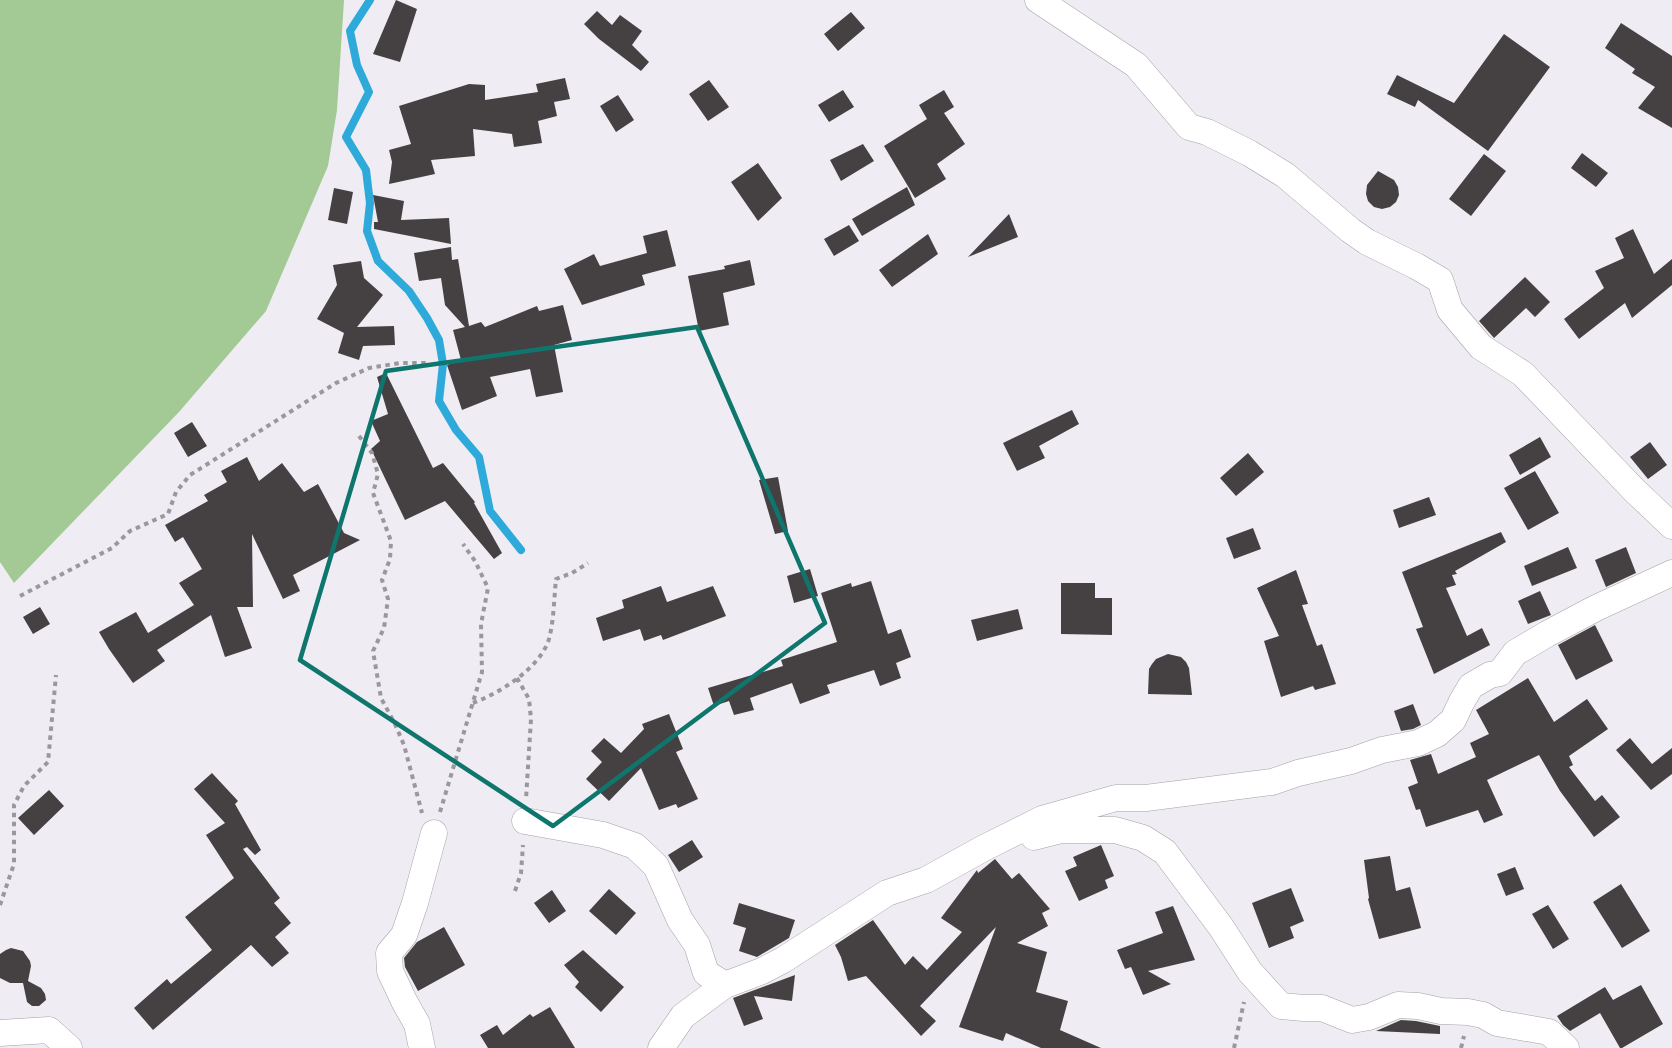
<svg xmlns="http://www.w3.org/2000/svg" width="1672" height="1048" font-family="'Libre Baskerville',serif">
<rect width="100%" height="100%" fill="#efedf3"/>
<!-- grass -->
<path fill="#a3ca95" d="M 0,0 L 344,0 L 337,110 L 328,166 L 266,311 L 179,412 L 14,583 L 0,562 Z"/>
<g fill="none" stroke-linecap="round" stroke-linejoin="round">
<!-- stream -->
<path stroke="#2da9da" stroke-width="8" d="M 370,0 L 350,31 L 357,65 L 369,92 L 346,137 L 366,170 L 370,203 L 367,231 L 378,261 L 409,291 L 427,318 L 439,340 L 443,364 L 439,401 L 456,430 L 479,457 L 490,511 L 521,550"/>
</g>
<!-- building -->
<path fill="#454042" d="M 396,0 L 417,9 L 400,62 L 373,54 Z
M 597,11 L 612,25 L 620,15 L 642,31 L 632,45 L 649,62 L 641,71 L 599,39 L 584,24 Z
M 851,12 L 865,28 L 838,51 L 824,34 Z
M 1621,23 L 1672,56 L 1672,128 L 1638,108 L 1655,87 L 1632,73 L 1635,69 L 1605,48 Z
M 1504,34 L 1550,67 L 1488,151 L 1418,100 L 1415,107 L 1387,94 L 1397,75 L 1454,103 Z
M 565,78 L 570,99 L 554,102 L 557,116 L 538,121 L 542,143 L 514,147 L 512,134 L 473,129 L 475,156 L 431,160 L 435,174 L 389,184 L 392,162 L 389,150 L 411,144 L 399,106 L 469,84 L 485,85 L 485,100 L 538,92 L 536,84 Z
M 709,80 L 729,107 L 708,121 L 689,94 Z
M 843,90 L 854,107 L 829,122 L 818,105 Z
M 944,90 L 954,107 L 944,113 L 965,144 L 937,164 L 946,179 L 915,198 L 884,146 L 927,119 L 919,105 Z
M 618,95 L 634,120 L 616,132 L 600,106 Z
M 863,144 L 874,161 L 841,181 L 830,160 Z
M 1582,153 L 1608,173 L 1596,187 L 1571,168 Z
M 1484,154 L 1506,171 L 1471,216 L 1449,199 Z
M 758,163 L 782,198 L 758,221 L 731,182 Z
M 1378,171 L 1394,180 L 1398,187 L 1399,195 L 1396,202 L 1390,207 L 1382,209 L 1374,207 L 1368,201 L 1366,194 L 1367,185 Z
M 907,187 L 915,205 L 862,236 L 852,219 Z
M 334,188 L 353,192 L 347,224 L 328,220 Z
M 373,195 L 404,201 L 401,220 L 449,218 L 451,244 L 374,229 L 374,222 L 378,222 Z
M 1009,214 L 1018,237 L 968,257 Z
M 849,225 L 859,241 L 834,256 L 824,239 Z
M 1633,229 L 1654,274 L 1672,259 L 1672,285 L 1632,318 L 1625,303 L 1579,339 L 1564,319 L 1604,288 L 1595,271 L 1624,258 L 1615,238 Z
M 667,230 L 676,266 L 642,275 L 645,285 L 582,305 L 564,269 L 594,254 L 600,266 L 647,253 L 643,236 Z
M 928,234 L 938,254 L 892,287 L 879,270 Z
M 451,247 L 452,260 L 458,259 L 469,326 L 481,322 L 485,327 L 537,306 L 539,311 L 563,305 L 572,340 L 554,345 L 563,392 L 536,397 L 530,369 L 490,377 L 497,396 L 462,410 L 447,365 L 461,360 L 453,330 L 465,327 L 445,305 L 441,278 L 419,281 L 414,253 Z
M 750,260 L 755,285 L 723,293 L 729,325 L 699,331 L 688,276 L 725,269 L 724,266 Z
M 361,261 L 364,278 L 383,295 L 357,327 L 394,326 L 395,345 L 363,346 L 359,360 L 338,353 L 344,333 L 317,319 L 337,285 L 333,265 Z
M 1525,277 L 1550,302 L 1535,317 L 1526,308 L 1494,338 L 1479,321 Z
M 386,373 L 433,468 L 443,463 L 475,502 L 474,503 L 502,553 L 494,559 L 445,501 L 405,520 L 371,449 L 380,441 L 371,421 L 388,414 L 377,377 Z
M 1072,410 L 1079,424 L 1039,446 L 1045,458 L 1017,471 L 1003,443 Z
M 192,422 L 207,446 L 188,457 L 174,433 Z
M 1540,437 L 1551,457 L 1520,475 L 1509,455 Z
M 1650,442 L 1667,465 L 1648,479 L 1630,457 Z
M 1248,453 L 1264,472 L 1236,496 L 1220,478 Z
M 247,457 L 259,481 L 282,463 L 304,492 L 318,484 L 344,533 L 360,540 L 293,575 L 300,591 L 283,599 L 252,534 L 253,607 L 237,607 L 252,648 L 225,657 L 211,615 L 157,650 L 165,661 L 133,683 L 109,649 L 99,632 L 136,612 L 148,633 L 194,605 L 179,583 L 202,569 L 183,537 L 175,542 L 165,525 L 208,501 L 204,495 L 227,482 L 221,471 Z
M 1535,471 L 1559,513 L 1528,530 L 1504,488 Z
M 778,477 L 788,531 L 775,534 L 759,480 Z
M 1429,497 L 1436,515 L 1399,528 L 1393,510 Z
M 1253,528 L 1261,549 L 1234,559 L 1226,538 Z
M 1501,532 L 1506,542 L 1455,571 L 1457,574 L 1452,575 L 1456,585 L 1446,588 L 1467,636 L 1482,628 L 1490,645 L 1434,674 L 1416,629 L 1423,627 L 1402,572 Z
M 1568,547 L 1577,568 L 1532,586 L 1524,566 Z
M 1626,547 L 1636,573 L 1606,587 L 1595,560 Z
M 810,569 L 818,596 L 794,603 L 787,576 Z
M 1296,570 L 1308,604 L 1302,605 L 1317,646 L 1322,644 L 1336,684 L 1315,690 L 1313,686 L 1281,697 L 1264,641 L 1279,636 L 1257,588 Z
M 871,581 L 888,634 L 901,629 L 911,657 L 896,663 L 901,678 L 880,686 L 874,670 L 827,685 L 830,693 L 800,704 L 792,683 L 750,698 L 754,710 L 734,715 L 729,701 L 714,706 L 708,688 L 783,666 L 781,660 L 837,642 L 821,593 L 851,583 L 852,587 Z
M 1061,583 L 1095,583 L 1095,598 L 1112,598 L 1112,635 L 1061,634 Z
M 661,586 L 667,602 L 713,586 L 726,616 L 663,640 L 661,635 L 644,641 L 640,629 L 603,641 L 596,618 L 624,608 L 622,600 Z
M 1540,591 L 1551,615 L 1528,624 L 1518,601 Z
M 40,607 L 50,624 L 33,634 L 23,617 Z
M 1018,609 L 1023,629 L 977,641 L 971,620 Z
M 1595,625 L 1613,661 L 1576,680 L 1558,645 Z
M 1168,654 L 1181,657 L 1186,662 L 1189,668 L 1192,695 L 1148,694 L 1149,669 L 1152,664 L 1156,659 Z
M 1528,678 L 1554,722 L 1587,699 L 1608,729 L 1569,756 L 1573,765 L 1569,767 L 1595,801 L 1602,795 L 1620,817 L 1594,837 L 1560,791 L 1539,755 L 1487,780 L 1503,815 L 1484,823 L 1478,810 L 1426,827 L 1420,809 L 1416,810 L 1408,787 L 1418,783 L 1410,760 L 1431,754 L 1438,774 L 1476,757 L 1470,743 L 1489,734 L 1476,710 Z
M 1413,704 L 1421,725 L 1413,729 L 1401,731 L 1394,711 Z
M 669,714 L 683,749 L 676,752 L 698,799 L 678,808 L 676,804 L 659,810 L 641,768 L 609,801 L 586,779 L 602,762 L 591,751 L 604,738 L 621,753 L 644,729 L 642,724 Z
M 1630,738 L 1652,764 L 1672,748 L 1672,774 L 1651,790 L 1616,750 Z
M 212,773 L 238,801 L 235,804 L 261,850 L 255,855 L 247,847 L 243,849 L 280,898 L 274,903 L 291,923 L 275,937 L 289,953 L 272,967 L 251,945 L 153,1030 L 134,1008 L 167,979 L 171,984 L 212,950 L 185,917 L 234,878 L 206,835 L 225,823 L 194,789 Z
M 49,790 L 64,806 L 34,835 L 18,818 Z
M 692,840 L 703,857 L 679,872 L 668,855 Z
M 1101,845 L 1114,876 L 1105,880 L 1108,888 L 1079,901 L 1065,871 L 1077,866 L 1073,857 Z
M 1390,856 L 1396,891 L 1410,887 L 1421,928 L 1379,939 L 1368,899 L 1369,898 L 1364,860 Z
M 995,859 L 1012,879 L 1019,873 L 1050,909 L 1042,913 L 1048,926 L 1017,943 L 1047,952 L 1036,992 L 1068,1001 L 1060,1030 L 1101,1048 L 1041,1048 L 1006,1033 L 1003,1041 L 959,1027 L 996,927 L 920,1006 L 936,1021 L 921,1036 L 866,976 L 848,981 L 841,957 L 835,945 L 873,920 L 905,965 L 913,956 L 927,970 L 962,932 L 941,918 L 977,870 L 978,873 Z
M 1515,867 L 1524,889 L 1506,896 L 1497,874 Z
M 1621,884 L 1650,931 L 1622,948 L 1593,902 Z
M 1291,888 L 1304,921 L 1290,927 L 1294,938 L 1269,948 L 1252,903 Z
M 609,889 L 636,913 L 616,935 L 589,911 Z
M 552,890 L 566,911 L 549,923 L 534,903 Z
M 739,903 L 795,920 L 789,938 L 757,957 L 739,951 L 746,928 L 733,924 Z
M 1548,905 L 1569,939 L 1553,949 L 1532,914 Z
M 1173,906 L 1195,960 L 1148,971 L 1171,984 L 1143,995 L 1131,967 L 1125,969 L 1117,950 L 1163,933 L 1155,912 Z
M 444,927 L 465,965 L 418,991 L 405,967 L 404,958 L 417,942 Z
M 11,948 L 23,951 L 30,961 L 31,966 L 28,981 L 41,988 L 45,994 L 46,1000 L 39,1006 L 32,1006 L 27,1002 L 23,983 L 10,983 L 0,978 L 0,954 L 6,950 Z
M 583,950 L 624,987 L 601,1012 L 575,987 L 579,982 L 564,965 Z
M 795,975 L 792,1001 L 754,996 L 763,1019 L 744,1026 L 733,998 Z
M 1641,985 L 1663,1024 L 1622,1048 L 1620,1048 L 1600,1013 L 1570,1031 L 1563,1025 L 1557,1016 L 1605,987 L 1613,1000 Z
M 550,1007 L 575,1048 L 488,1048 L 480,1035 L 497,1025 L 503,1035 L 530,1014 L 533,1017 Z
M 1401,1020 L 1416,1021 L 1440,1026 L 1440,1034 L 1376,1031 Z"/>
<g fill="none" stroke-linecap="round" stroke-linejoin="round">
<!-- minor casing -->
<g stroke="#a3a1a6" stroke-width="27">
<path id="minor" d="M 1038,0 L 1136,65 L 1189,127 L 1207,132 L 1249,153 L 1285,175 L 1350,230 L 1367,242 L 1416,266 L 1440,280 L 1450,310 L 1481,347 L 1523,374 L 1634,490 L 1672,526
M 525,821 L 603,835 L 635,846 L 656,866 L 680,920 L 697,945 L 706,973 L 725,985
M 1034,837 L 1062,830 L 1115,830 L 1143,838 L 1165,852 L 1221,927 L 1250,972 L 1281,1006 L 1304,1008 L 1322,1008 L 1352,1020 L 1369,1017 L 1398,1005 L 1418,1006 L 1441,1011 L 1468,1012 L 1483,1015 L 1497,1023 L 1549,1032 L 1566,1048
M 0,1033 L 49,1030 L 69,1048
M 422,1048 L 417,1024 L 404,1001 L 390,971 L 389,953 L 404,935 L 415,903 L 434,833
M 661,1048 L 683,1016 L 725,985 L 762,971 L 783,960 L 887,893 L 926,880 L 984,848 L 1042,819 L 1116,798 L 1146,798 L 1272,782 L 1298,773 L 1351,761 L 1382,750 L 1418,743 L 1437,734 L 1453,720 L 1462,701 L 1471,686 L 1490,675 L 1500,673 L 1515,653 L 1547,634 L 1596,608 L 1672,573"/>
</g>
<!-- path -->
<path stroke="#99989c" stroke-width="4" stroke-dasharray="4.5 4.5" stroke-linecap="butt" d="M 359,436 L 372,453 L 378,474 L 373,493 L 391,541 L 390,559 L 382,580 L 388,599 L 384,628 L 373,651 L 381,698 L 395,724 L 404,745 L 422,813
M 20,596 L 112,548 L 130,531 L 168,514 L 176,492 L 190,475 L 336,383 L 369,368 L 400,363 L 426,363
M 517,678 L 529,699 L 531,719 L 526,799
M 473,703 C 500,693 540,668 549,639 C 554,620 554,598 556,579 L 572,573 L 588,563
M 440,812 L 482,672 L 481,624 L 488,588 L 475,561 L 463,544
M 515,891 L 521,873 L 523,845
M 0,905 L 14,864 L 14,805 L 24,786 L 48,762 L 56,675
M 1234,1048 L 1244,1002
M 1461,1048 L 1464,1036"/>
<!-- minor -->
<use href="#minor" stroke="#fff" stroke-width="26"/>
</g>
<!-- marked area -->
<path fill="none" stroke="#0f766e" stroke-width="4.5" stroke-linejoin="round" d="M 697,327 L 825,623 L 553,826 L 300,660 L 386,371 Z"/>
</svg>
